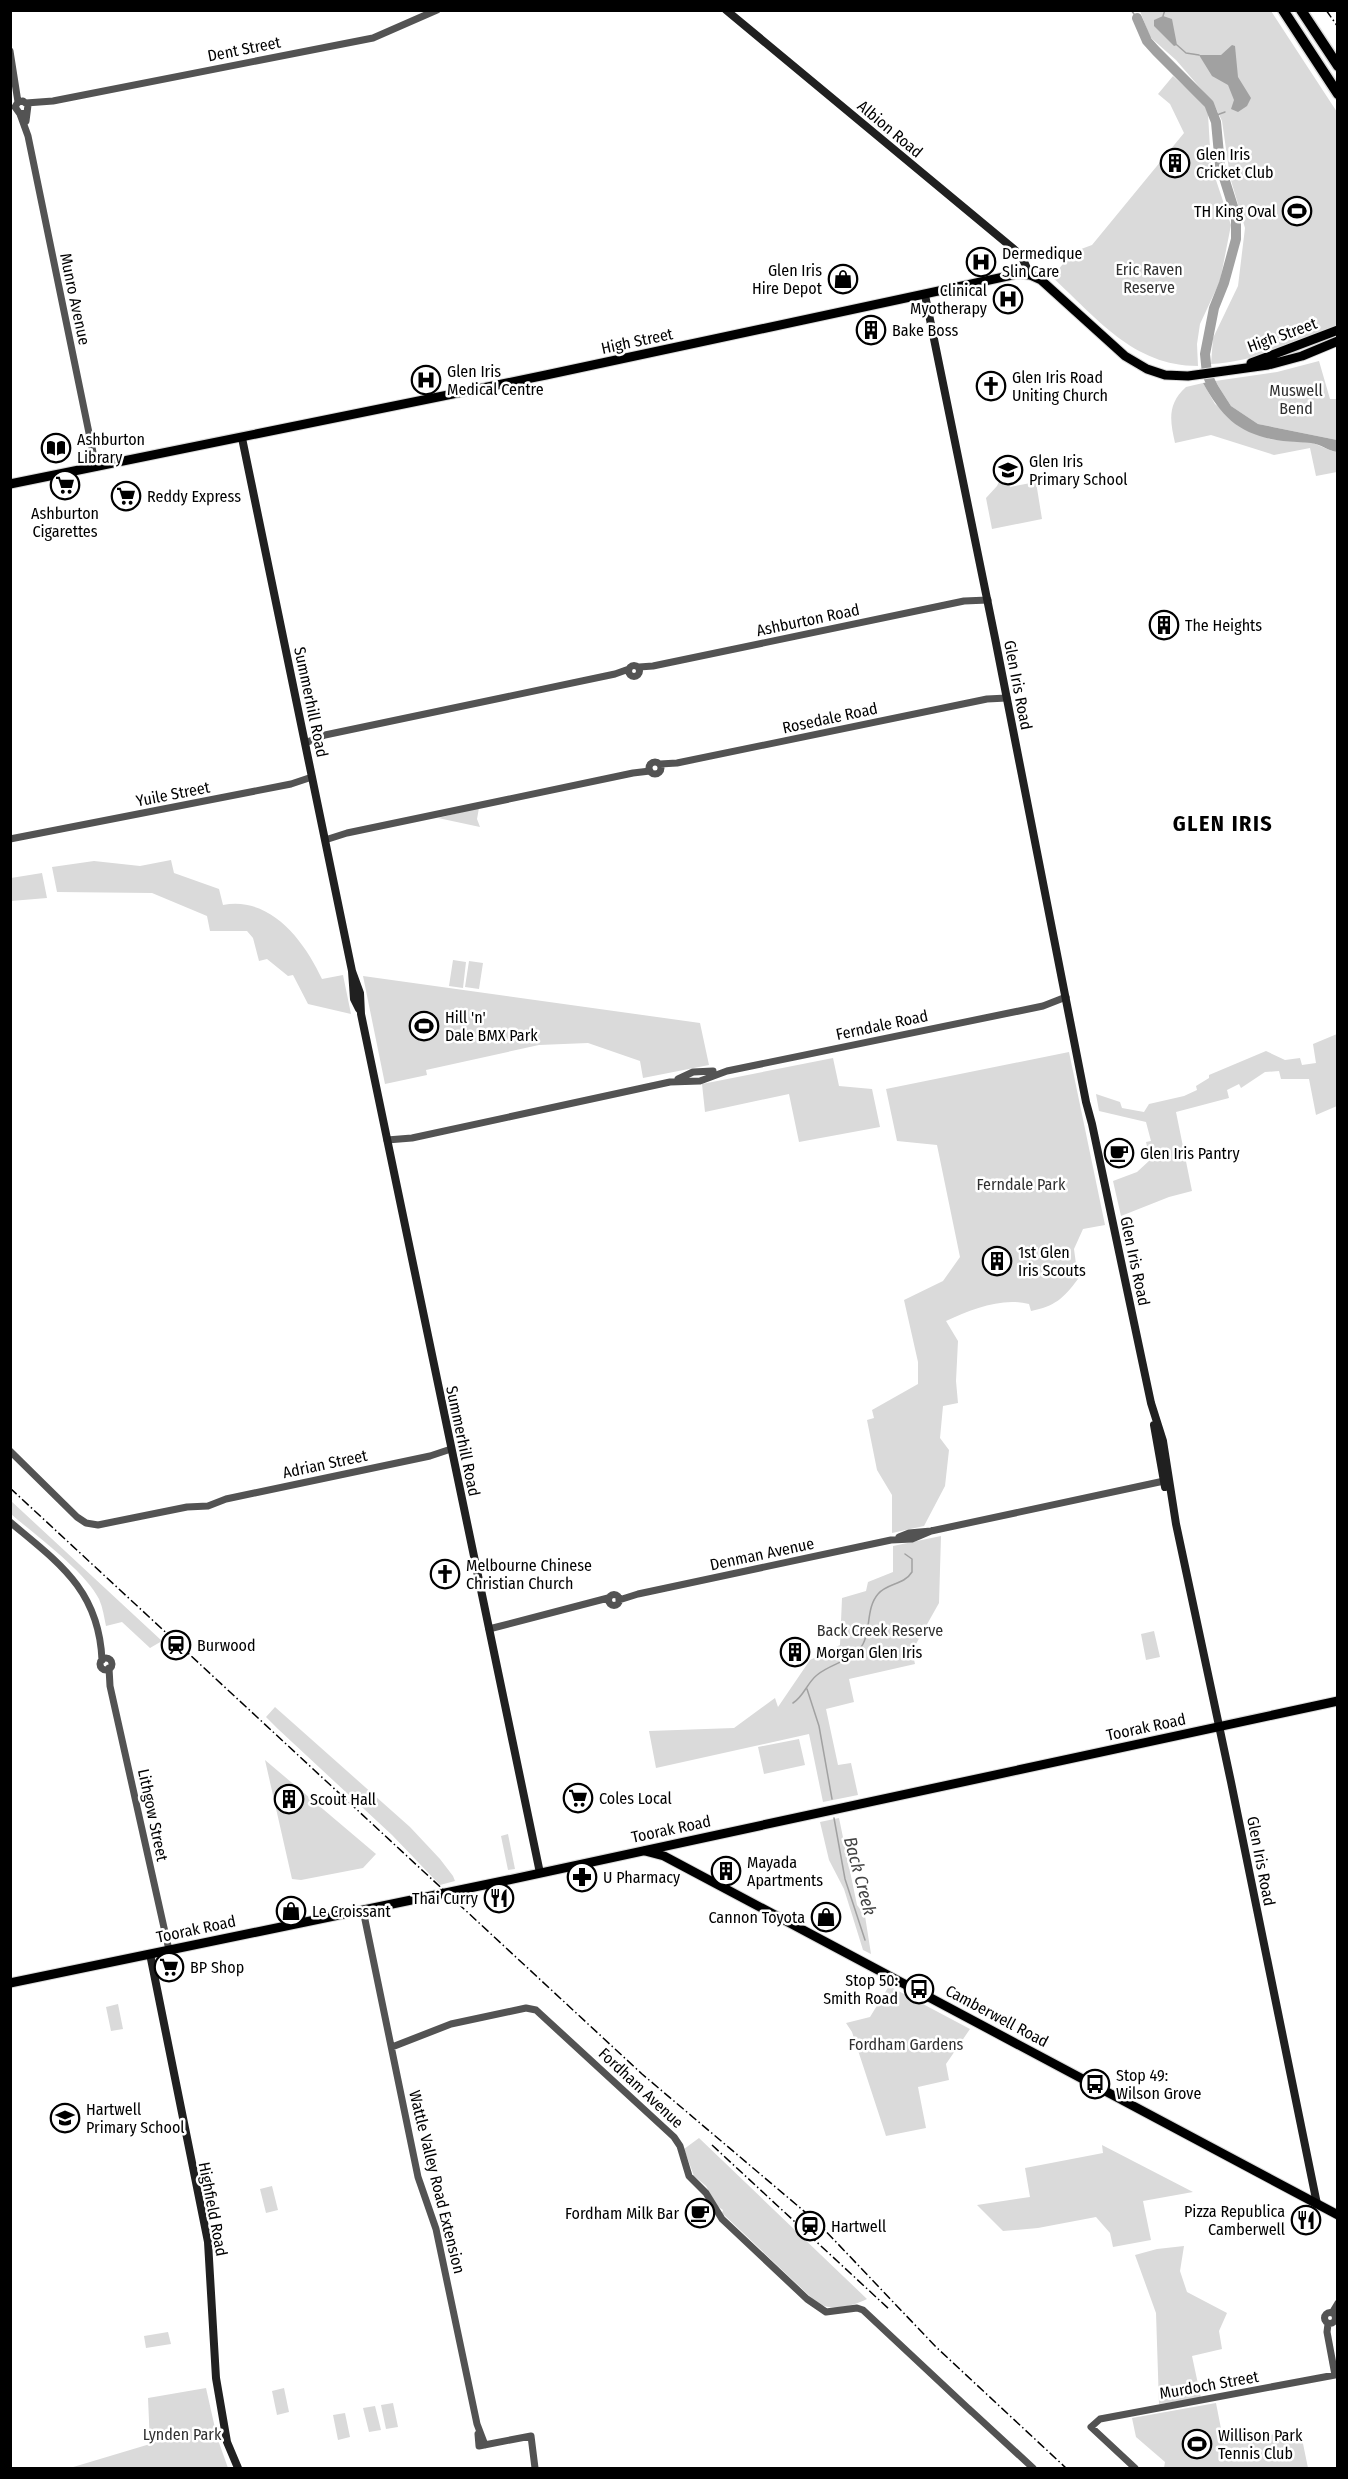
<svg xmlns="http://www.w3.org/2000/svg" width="1348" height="2479" font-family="'Fira Sans Condensed',sans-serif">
<rect width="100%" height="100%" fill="#fff"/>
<!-- green -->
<path fill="#dadada" d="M 1140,11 L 1271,11 L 1337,112 L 1337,326 C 1297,343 1255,361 1211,364 L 1213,338 L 1238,286 L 1245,228 L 1230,177 L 1222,121 L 1214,104 L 1176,60 L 1150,37 Z
M 1173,76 L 1204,104 L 1208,114 L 1211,165 L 1231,225 L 1220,281 L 1200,324 L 1197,344 L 1198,366 C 1133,366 1097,318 1052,277 L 1073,252 L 1092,245 L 1184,133 L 1170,104 L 1158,94 Z
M 1319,361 L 1330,399 L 1337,399 L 1337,440 L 1258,424 L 1231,406 L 1215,381 L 1277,372 Z
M 1203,383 L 1215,404 L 1248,430 L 1270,439 L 1313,443 L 1332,451 L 1337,452 L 1337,472 L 1316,476 L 1310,448 L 1274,455 L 1211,435 L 1175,443 C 1170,421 1167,404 1186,387 Z
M 1003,473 L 1008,475 L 1010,487 L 1036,482 L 1042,519 L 992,529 L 986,498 L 997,486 Z
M 479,808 L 477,819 L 480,827 L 438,818 Z
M 171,860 L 174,873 L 219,889 L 223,905 C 270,896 304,940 322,979 L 343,975 L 351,1014 L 308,1004 L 293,975 L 288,976 L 267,959 L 259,961 L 253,938 L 247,931 L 210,931 L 207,916 L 152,893 L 57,892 L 52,867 L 94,861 L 140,866 Z
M 42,873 L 47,898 L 11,901 L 11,878 Z
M 453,960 L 466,962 L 463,988 L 449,986 Z
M 469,961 L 483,963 L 479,989 L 465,987 Z
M 363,976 L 700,1023 L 709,1065 L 643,1078 L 640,1061 L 588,1043 L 539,1045 L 426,1070 L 427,1075 L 385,1084 Z
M 1337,1034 L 1337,1106 L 1316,1115 L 1309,1079 L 1281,1079 L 1279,1071 L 1265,1072 L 1241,1088 L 1239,1084 L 1227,1090 L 1229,1098 L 1176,1112 L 1192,1191 L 1169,1197 L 1121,1216 L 1113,1181 L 1137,1172 L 1150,1160 L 1146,1142 L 1151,1141 L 1146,1122 L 1099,1111 L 1096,1094 L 1120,1102 L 1122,1108 L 1144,1112 L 1149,1104 L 1184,1096 L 1197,1090 L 1196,1086 L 1209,1078 L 1209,1075 L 1266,1051 L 1285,1060 L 1300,1058 L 1302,1065 L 1316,1063 L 1313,1044 Z
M 1069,1052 L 1105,1225 L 1083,1229 L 1074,1249 L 1078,1279 C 1063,1299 1055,1306 1031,1311 L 1029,1304 C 1002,1297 972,1309 946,1321 L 958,1341 L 956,1381 L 958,1403 L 943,1406 L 940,1438 L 949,1450 L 945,1486 L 924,1526 L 892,1533 L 892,1495 L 877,1470 L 867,1420 L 874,1418 L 872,1410 L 918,1384 L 918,1362 L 904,1300 L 943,1281 L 960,1257 L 937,1145 L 897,1141 L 886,1089 Z
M 833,1058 L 839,1086 L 872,1089 L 880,1127 L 799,1142 L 789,1094 L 705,1112 L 702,1084 Z
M 10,1500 L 162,1641 L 150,1648 L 122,1622 L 106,1626 C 104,1617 103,1608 99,1599 C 85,1571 35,1535 11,1514 Z
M 941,1536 L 939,1603 L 912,1651 L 915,1664 L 849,1679 L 854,1702 L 826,1709 L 838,1765 L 851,1763 L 858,1795 L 823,1802 L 809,1734 L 656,1768 L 649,1731 L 734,1728 L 775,1698 L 778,1707 L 810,1660 L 840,1645 L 842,1598 L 866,1591 L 868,1582 L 893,1572 L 893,1546 Z
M 1154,1631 L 1160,1657 L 1146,1660 L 1141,1634 Z
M 275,1707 L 410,1827 L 440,1859 L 453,1876 L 455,1881 L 440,1885 L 392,1835 L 278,1729 L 266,1717 Z
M 799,1739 L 805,1765 L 764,1774 L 758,1747 Z
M 265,1760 L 376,1854 L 363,1868 L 301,1880 L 292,1879 Z
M 839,1818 L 857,1905 L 865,1916 L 871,1954 L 863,1950 L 844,1889 L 829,1860 L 820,1822 Z
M 508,1834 L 515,1869 L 508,1870 L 501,1836 Z
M 889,1986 L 970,2029 L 946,2064 L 949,2080 L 918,2087 L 926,2128 L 886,2136 L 852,2032 L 846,2023 L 870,2017 Z
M 118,2004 L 123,2029 L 111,2031 L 106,2007 Z
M 699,2138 L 867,2299 C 852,2306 833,2312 817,2303 L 722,2213 L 723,2210 L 717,2206 L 706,2186 L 694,2176 L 684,2149 Z
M 1102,2145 L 1193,2192 L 1143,2201 L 1151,2240 L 1113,2247 L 1110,2233 L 1096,2217 L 1038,2228 L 1003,2231 L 977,2205 L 1030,2197 L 1025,2168 L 1103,2153 Z
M 272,2186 L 278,2210 L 266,2213 L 260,2189 Z
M 1184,2246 L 1180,2271 L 1187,2292 L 1227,2313 L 1219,2331 L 1222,2349 L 1192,2356 L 1201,2398 L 1159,2404 L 1156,2313 L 1135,2255 L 1157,2249 Z
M 168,2332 L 171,2344 L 146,2348 L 144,2336 Z
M 206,2388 L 217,2437 L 228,2468 L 70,2468 L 150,2444 L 148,2398 Z
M 284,2388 L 289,2412 L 277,2415 L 272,2391 Z
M 393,2403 L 398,2427 L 386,2429 L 381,2405 Z
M 1216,2403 L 1224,2444 L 1300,2429 L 1308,2468 L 1164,2468 L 1165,2462 L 1136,2437 L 1132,2418 Z
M 375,2406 L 381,2430 L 369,2432 L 363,2408 Z
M 345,2413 L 350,2437 L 338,2440 L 333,2415 Z"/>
<!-- water -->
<path fill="#a1a1a1" d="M 1163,16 L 1172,19 L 1177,45 L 1174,46 L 1154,26 L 1154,20 Z
M 1232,45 L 1235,46 L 1238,77 L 1251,98 L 1247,106 L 1238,112 L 1231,109 L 1234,100 L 1228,85 L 1212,76 L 1199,55 L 1221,55 Z
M 1215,381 L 1231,406 L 1258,424 L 1337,440 L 1337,452 C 1328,451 1321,444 1311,443 C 1302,442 1292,442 1283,441 C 1240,435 1223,419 1203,383 Z"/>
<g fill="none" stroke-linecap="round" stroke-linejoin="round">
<!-- stream -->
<path stroke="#a1a1a1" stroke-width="1.5" d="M 1131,10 L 1137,18
M 1163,16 L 1165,10
M 1177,45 L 1186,53 L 1199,55
M 1214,116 L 1225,112
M 807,1689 L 819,1726 L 832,1799
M 793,1703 C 804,1696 807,1683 817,1675 C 831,1663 854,1661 863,1644 C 871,1629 866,1608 878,1594 C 887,1583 904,1585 912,1572 L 912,1559 L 905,1554
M 834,1818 L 845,1879 L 865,1940"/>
<!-- river -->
<path stroke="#a1a1a1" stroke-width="10" d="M 1137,18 L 1147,41 L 1156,51 L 1209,104 L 1216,122 L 1220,165 L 1236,216 L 1236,239 L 1224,283 L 1214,308 L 1205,354 L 1207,374 L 1215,392"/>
<!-- primary casing -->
<g stroke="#dbdbdb" stroke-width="11">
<path id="primary" d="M 1251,363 L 1338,330
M 10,484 L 546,375 L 1018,274 L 1030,275 L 1041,280 L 1125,356 L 1147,369 L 1165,375 L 1188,376 L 1268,365 L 1302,356 L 1338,341
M 645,1851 L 664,1856 L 1338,2215"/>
</g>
<!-- trunk casing -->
<g stroke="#dbdbdb" stroke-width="11">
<path id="trunk" d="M 10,1983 L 508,1880 L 1338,1701"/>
</g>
<!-- motorway casing -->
<g stroke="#dbdbdb" stroke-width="13">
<path id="motorway" d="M 1283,10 L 1338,94
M 1301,10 L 1338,66"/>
</g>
<!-- tertiary -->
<path stroke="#535353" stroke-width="7" d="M 10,51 L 18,102
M 26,103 L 53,101 L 373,38 L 437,10
M 26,112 L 20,114 L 15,107 L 18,102 L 23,101 L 28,105 L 26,121
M 20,114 L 28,136 L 96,467
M628.5 671a5.5 5.5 0 1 1 11 0a5.5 5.5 0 1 1-11 0Z
M 639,667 L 653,666 L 964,601 L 988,600
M 305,743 L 325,735 L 615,674 L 629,669
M649 768a6 6 0 1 1 12 0a6 6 0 1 1-12 0Z
M 660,764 L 677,763 L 987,699 L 1007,698
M 10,839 L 291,784 L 312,777
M 325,840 L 347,833 L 633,773 L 650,771
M 678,1079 L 693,1072 L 713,1071
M 387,1140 L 412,1138 L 670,1082 L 700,1081 L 727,1071 L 1043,1006 L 1066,997
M 10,1451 L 77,1517 L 86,1523 L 98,1525 L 187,1507 L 208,1506 L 226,1499 L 430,1456 L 451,1449
M 10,1522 C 59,1563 99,1590 102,1660
M 899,1537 L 909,1533 L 931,1531 L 1164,1481
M608.5 1600a5.5 5.5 0 1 1 11 0a5.5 5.5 0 1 1-11 0Z
M 619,1600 L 638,1594 L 891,1540 L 912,1539 L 931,1531
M 489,1629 L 608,1598
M100 1664a6 6 0 1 1 12 0a6 6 0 1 1-12 0Z
M 109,1668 L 110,1686 L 169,1950
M 363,1910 L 418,2177 L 436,2229 L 477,2424 L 485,2445
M 392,2047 L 451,2024 L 526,2008 L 536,2010 L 674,2137 L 680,2146 L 689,2176 L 706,2193 L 722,2219 L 807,2299 L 826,2312 L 857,2308 L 863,2310 L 972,2412
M1324.5 2318a5.5 5.5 0 1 1 11 0a5.5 5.5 0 1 1-11 0Z
M 1332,2313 L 1338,2303
M 969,2409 L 1033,2468
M 478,2434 L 479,2446 L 531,2436 L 535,2468
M 1135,2468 L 1091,2427 L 1100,2419 L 1335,2375 L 1327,2332 L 1328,2324"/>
<!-- secondary -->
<path stroke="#202020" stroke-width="8" d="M 726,10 L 1021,255 L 1030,275
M 925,295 L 995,638 L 1086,1102 L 1092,1124 L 1151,1403 L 1163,1441 L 1176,1524 L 1231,1782 L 1317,2204
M 242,438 L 352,971 L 354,999 L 359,1009
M 352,971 L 360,993 L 361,1014 L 540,1873
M 1154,1425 L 1165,1487
M 150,1954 L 208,2242 L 216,2378 L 227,2442 L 238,2468"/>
<!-- primary -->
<use href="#primary" stroke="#000" stroke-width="9"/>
<!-- trunk -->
<use href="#trunk" stroke="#000" stroke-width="9"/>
<!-- motorway -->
<use href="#motorway" stroke="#000" stroke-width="10"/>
<!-- tram -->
<path stroke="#000" stroke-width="1.5" d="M 10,1981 L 638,1850 L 652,1849 L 1338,2213"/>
<!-- rail -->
<path stroke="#000" stroke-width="1.5" stroke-dasharray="9 3 1.5 3" stroke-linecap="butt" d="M 1326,10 L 1338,27
M 10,1488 L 642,2074 L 818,2223 L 936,2347 L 1066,2468
M 712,2145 L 890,2310"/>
</g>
<!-- icons -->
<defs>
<g id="building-ring" transform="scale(1.5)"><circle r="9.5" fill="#fff" stroke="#000" stroke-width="1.5"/><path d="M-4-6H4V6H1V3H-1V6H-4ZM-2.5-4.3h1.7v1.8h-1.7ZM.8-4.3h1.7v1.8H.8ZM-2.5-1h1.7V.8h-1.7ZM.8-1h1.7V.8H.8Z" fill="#000"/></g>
<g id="stadium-ring" transform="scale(1.5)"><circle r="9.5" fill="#fff" stroke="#000" stroke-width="1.5"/><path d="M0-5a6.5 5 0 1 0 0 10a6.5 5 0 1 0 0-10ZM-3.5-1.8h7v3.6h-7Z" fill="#000"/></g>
<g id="hospital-ring" transform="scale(1.5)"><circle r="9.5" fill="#fff" stroke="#000" stroke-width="1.5"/><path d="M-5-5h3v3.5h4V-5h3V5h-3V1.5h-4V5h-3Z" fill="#000"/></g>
<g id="shop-ring" transform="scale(1.5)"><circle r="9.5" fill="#fff" stroke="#000" stroke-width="1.5"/><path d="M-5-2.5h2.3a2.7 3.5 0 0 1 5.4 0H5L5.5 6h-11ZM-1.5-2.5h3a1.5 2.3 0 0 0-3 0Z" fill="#000"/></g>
<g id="church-ring" transform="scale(1.5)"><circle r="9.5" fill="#fff" stroke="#000" stroke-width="1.5"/><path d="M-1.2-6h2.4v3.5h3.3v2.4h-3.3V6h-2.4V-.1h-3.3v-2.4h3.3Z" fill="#000"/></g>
<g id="library-ring" transform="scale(1.5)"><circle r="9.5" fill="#fff" stroke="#000" stroke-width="1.5"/><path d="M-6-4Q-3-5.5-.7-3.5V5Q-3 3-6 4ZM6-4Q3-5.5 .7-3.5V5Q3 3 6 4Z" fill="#000"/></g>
<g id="school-ring" transform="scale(1.5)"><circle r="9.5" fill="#fff" stroke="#000" stroke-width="1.5"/><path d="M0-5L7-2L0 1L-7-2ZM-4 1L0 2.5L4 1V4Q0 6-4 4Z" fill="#000"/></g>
<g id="supermarket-ring" transform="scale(1.5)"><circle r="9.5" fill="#fff" stroke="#000" stroke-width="1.5"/><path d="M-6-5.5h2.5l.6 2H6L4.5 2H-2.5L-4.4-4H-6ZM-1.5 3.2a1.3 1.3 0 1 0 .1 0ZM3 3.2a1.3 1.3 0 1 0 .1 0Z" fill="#000"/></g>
<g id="cafe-ring" transform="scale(1.5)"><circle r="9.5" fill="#fff" stroke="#000" stroke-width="1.5"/><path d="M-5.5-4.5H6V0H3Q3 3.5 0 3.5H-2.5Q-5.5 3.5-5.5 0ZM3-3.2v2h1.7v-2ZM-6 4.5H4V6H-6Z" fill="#000"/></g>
<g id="station-ring" transform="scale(1.5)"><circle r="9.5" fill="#fff" stroke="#000" stroke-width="1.5"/><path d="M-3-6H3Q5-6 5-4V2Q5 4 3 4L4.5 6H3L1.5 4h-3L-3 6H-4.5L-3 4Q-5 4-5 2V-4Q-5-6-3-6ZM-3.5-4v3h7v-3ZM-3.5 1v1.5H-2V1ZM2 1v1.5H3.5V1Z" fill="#000"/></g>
<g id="pharmacy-ring" transform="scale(1.5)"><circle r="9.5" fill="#fff" stroke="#000" stroke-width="1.5"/><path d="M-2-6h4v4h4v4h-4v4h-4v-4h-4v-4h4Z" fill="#000"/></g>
<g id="restaurant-ring" transform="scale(1.5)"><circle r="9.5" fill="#fff" stroke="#000" stroke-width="1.5"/><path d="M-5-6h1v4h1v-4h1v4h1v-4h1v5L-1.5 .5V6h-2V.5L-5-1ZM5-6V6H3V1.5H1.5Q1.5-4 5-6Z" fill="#000"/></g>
<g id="bus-ring" transform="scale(1.5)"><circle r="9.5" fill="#fff" stroke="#000" stroke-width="1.5"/><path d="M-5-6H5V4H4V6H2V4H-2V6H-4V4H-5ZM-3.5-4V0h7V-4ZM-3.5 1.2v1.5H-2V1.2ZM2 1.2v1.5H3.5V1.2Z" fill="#000"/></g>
</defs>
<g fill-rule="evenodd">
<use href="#building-ring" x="1175" y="163"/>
<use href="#stadium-ring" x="1297" y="211"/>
<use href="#hospital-ring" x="981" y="262"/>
<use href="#shop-ring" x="843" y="279"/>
<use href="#hospital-ring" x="1008" y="299"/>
<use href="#building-ring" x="871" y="330"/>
<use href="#hospital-ring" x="426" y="380"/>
<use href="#church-ring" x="991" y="386"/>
<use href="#library-ring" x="56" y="448"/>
<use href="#school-ring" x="1008" y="470"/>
<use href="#supermarket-ring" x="65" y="485"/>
<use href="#supermarket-ring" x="126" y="496"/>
<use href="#building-ring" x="1164" y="625"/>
<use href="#stadium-ring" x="424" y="1026"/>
<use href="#cafe-ring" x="1119" y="1153"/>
<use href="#building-ring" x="997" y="1261"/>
<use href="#church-ring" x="445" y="1574"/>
<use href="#station-ring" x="176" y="1645"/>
<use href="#building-ring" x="795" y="1652"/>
<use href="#supermarket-ring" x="578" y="1798"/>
<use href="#building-ring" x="289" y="1799"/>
<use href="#building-ring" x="726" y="1871"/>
<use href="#pharmacy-ring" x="582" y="1877"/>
<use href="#restaurant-ring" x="499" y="1898"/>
<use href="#shop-ring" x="291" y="1911"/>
<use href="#shop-ring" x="826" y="1917"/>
<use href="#supermarket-ring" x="169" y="1967"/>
<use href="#bus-ring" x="919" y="1989"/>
<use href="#bus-ring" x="1095" y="2084"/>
<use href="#school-ring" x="65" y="2118"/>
<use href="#cafe-ring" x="700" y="2213"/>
<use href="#restaurant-ring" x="1306" y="2220"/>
<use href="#station-ring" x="810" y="2226"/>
<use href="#stadium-ring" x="1197" y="2444"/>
</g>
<g text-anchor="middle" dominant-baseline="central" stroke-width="5" stroke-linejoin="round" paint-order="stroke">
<!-- street labels -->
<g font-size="16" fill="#000" stroke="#fff">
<text transform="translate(244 49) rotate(-11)">Dent Street</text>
<text transform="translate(890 129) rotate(40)">Albion Road</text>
<text transform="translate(75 299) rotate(78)">Munro Avenue</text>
<text transform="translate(1282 335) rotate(-20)">High Street</text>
<text transform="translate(637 341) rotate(-12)">High Street</text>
<text transform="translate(808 620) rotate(-12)">Ashburton Road</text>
<text transform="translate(1018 685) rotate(79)">Glen Iris Road</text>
<text transform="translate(311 702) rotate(78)">Summerhill Road</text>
<text transform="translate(830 718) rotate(-12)">Rosedale Road</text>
<text transform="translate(173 794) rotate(-11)">Yuile Street</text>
<text transform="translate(882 1025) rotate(-12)">Ferndale Road</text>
<text transform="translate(1135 1261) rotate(78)">Glen Iris Road</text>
<text transform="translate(463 1441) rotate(78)">Summerhill Road</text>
<text transform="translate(325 1464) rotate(-12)">Adrian Street</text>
<text transform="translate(762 1554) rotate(-12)">Denman Avenue</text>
<text transform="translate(1146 1727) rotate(-12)">Toorak Road</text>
<text transform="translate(153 1815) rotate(78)">Lithgow Street</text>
<text transform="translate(671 1829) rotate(-12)">Toorak Road</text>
<text transform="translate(1261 1861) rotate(79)">Glen Iris Road</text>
<text transform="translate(196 1929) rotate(-12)">Toorak Road</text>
<text transform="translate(997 2016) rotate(28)">Camberwell Road</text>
<text transform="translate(641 2088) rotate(43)">Fordham Avenue</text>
<text transform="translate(437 2182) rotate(76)">Wattle Valley Road Extension</text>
<text transform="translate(213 2209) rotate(79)">Highfield Road</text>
<text transform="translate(1209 2385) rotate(-10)">Murdoch Street</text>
</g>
<!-- poi labels -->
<g font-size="16" fill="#000" stroke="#fff" text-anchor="start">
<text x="1196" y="154">Glen Iris<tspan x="1196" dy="18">Cricket Club</tspan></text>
<text x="1276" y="211" text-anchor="end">TH King Oval</text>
<text x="1002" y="253">Dermedique<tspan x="1002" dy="18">Slin Care</tspan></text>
<text x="822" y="270" text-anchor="end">Glen Iris<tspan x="822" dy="18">Hire Depot</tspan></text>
<text x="987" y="290" text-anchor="end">Clinical<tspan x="987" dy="18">Myotherapy</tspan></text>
<text x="892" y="330">Bake Boss</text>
<text x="447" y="371">Glen Iris<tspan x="447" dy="18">Medical Centre</tspan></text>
<text x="1012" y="377">Glen Iris Road<tspan x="1012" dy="18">Uniting Church</tspan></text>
<text x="77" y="439">Ashburton<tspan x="77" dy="18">Library</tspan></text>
<text x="1029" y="461">Glen Iris<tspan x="1029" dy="18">Primary School</tspan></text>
<text x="147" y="496">Reddy Express</text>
<text x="65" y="513" text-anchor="middle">Ashburton<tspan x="65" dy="18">Cigarettes</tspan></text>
<text x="1185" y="625">The Heights</text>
<text x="445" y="1017">Hill 'n'<tspan x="445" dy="18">Dale BMX Park</tspan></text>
<text x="1140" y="1153">Glen Iris Pantry</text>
<text x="1018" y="1252">1st Glen<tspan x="1018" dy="18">Iris Scouts</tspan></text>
<text x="466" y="1565">Melbourne Chinese<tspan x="466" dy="18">Christian Church</tspan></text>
<text x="197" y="1645">Burwood</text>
<text x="816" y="1652">Morgan Glen Iris</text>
<text x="599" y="1798">Coles Local</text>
<text x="310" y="1799">Scout Hall</text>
<text x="747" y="1862">Mayada<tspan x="747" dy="18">Apartments</tspan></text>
<text x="603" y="1877">U Pharmacy</text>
<text x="478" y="1898" text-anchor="end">Thai Curry</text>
<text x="312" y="1911">Le Croissant</text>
<text x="805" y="1917" text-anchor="end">Cannon Toyota</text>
<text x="190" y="1967">BP Shop</text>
<text x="898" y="1980" text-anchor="end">Stop 50:<tspan x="898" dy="18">Smith Road</tspan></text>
<text x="1116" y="2075">Stop 49:<tspan x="1116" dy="18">Wilson Grove</tspan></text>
<text x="86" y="2109">Hartwell<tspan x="86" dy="18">Primary School</tspan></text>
<text x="1285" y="2211" text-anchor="end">Pizza Republica<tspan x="1285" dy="18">Camberwell</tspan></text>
<text x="679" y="2213" text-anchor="end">Fordham Milk Bar</text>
<text x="831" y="2226">Hartwell</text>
<text x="1218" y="2435">Willison Park<tspan x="1218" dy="18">Tennis Club</tspan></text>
</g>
<!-- park labels -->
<g font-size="16" fill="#313131" stroke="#fff">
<text x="1149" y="269">Eric Raven<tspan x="1149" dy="18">Reserve</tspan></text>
<text x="1296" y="390">Muswell<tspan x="1296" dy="18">Bend</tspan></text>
<text x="1021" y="1184">Ferndale Park</text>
<text x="880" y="1630">Back Creek Reserve</text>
<text x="906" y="2044">Fordham Gardens</text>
<text x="182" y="2434">Lynden Park</text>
</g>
<!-- water labels -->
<g font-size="18" font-style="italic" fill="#424242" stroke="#fff">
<text transform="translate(860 1876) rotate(75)">Back Creek</text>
</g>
<!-- district labels -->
<g font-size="22" font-weight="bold" letter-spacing="1.5" fill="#000" stroke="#fff">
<text x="1223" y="823">GLEN IRIS</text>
</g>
</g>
<!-- border -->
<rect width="1348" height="2479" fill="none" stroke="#000000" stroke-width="24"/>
</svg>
